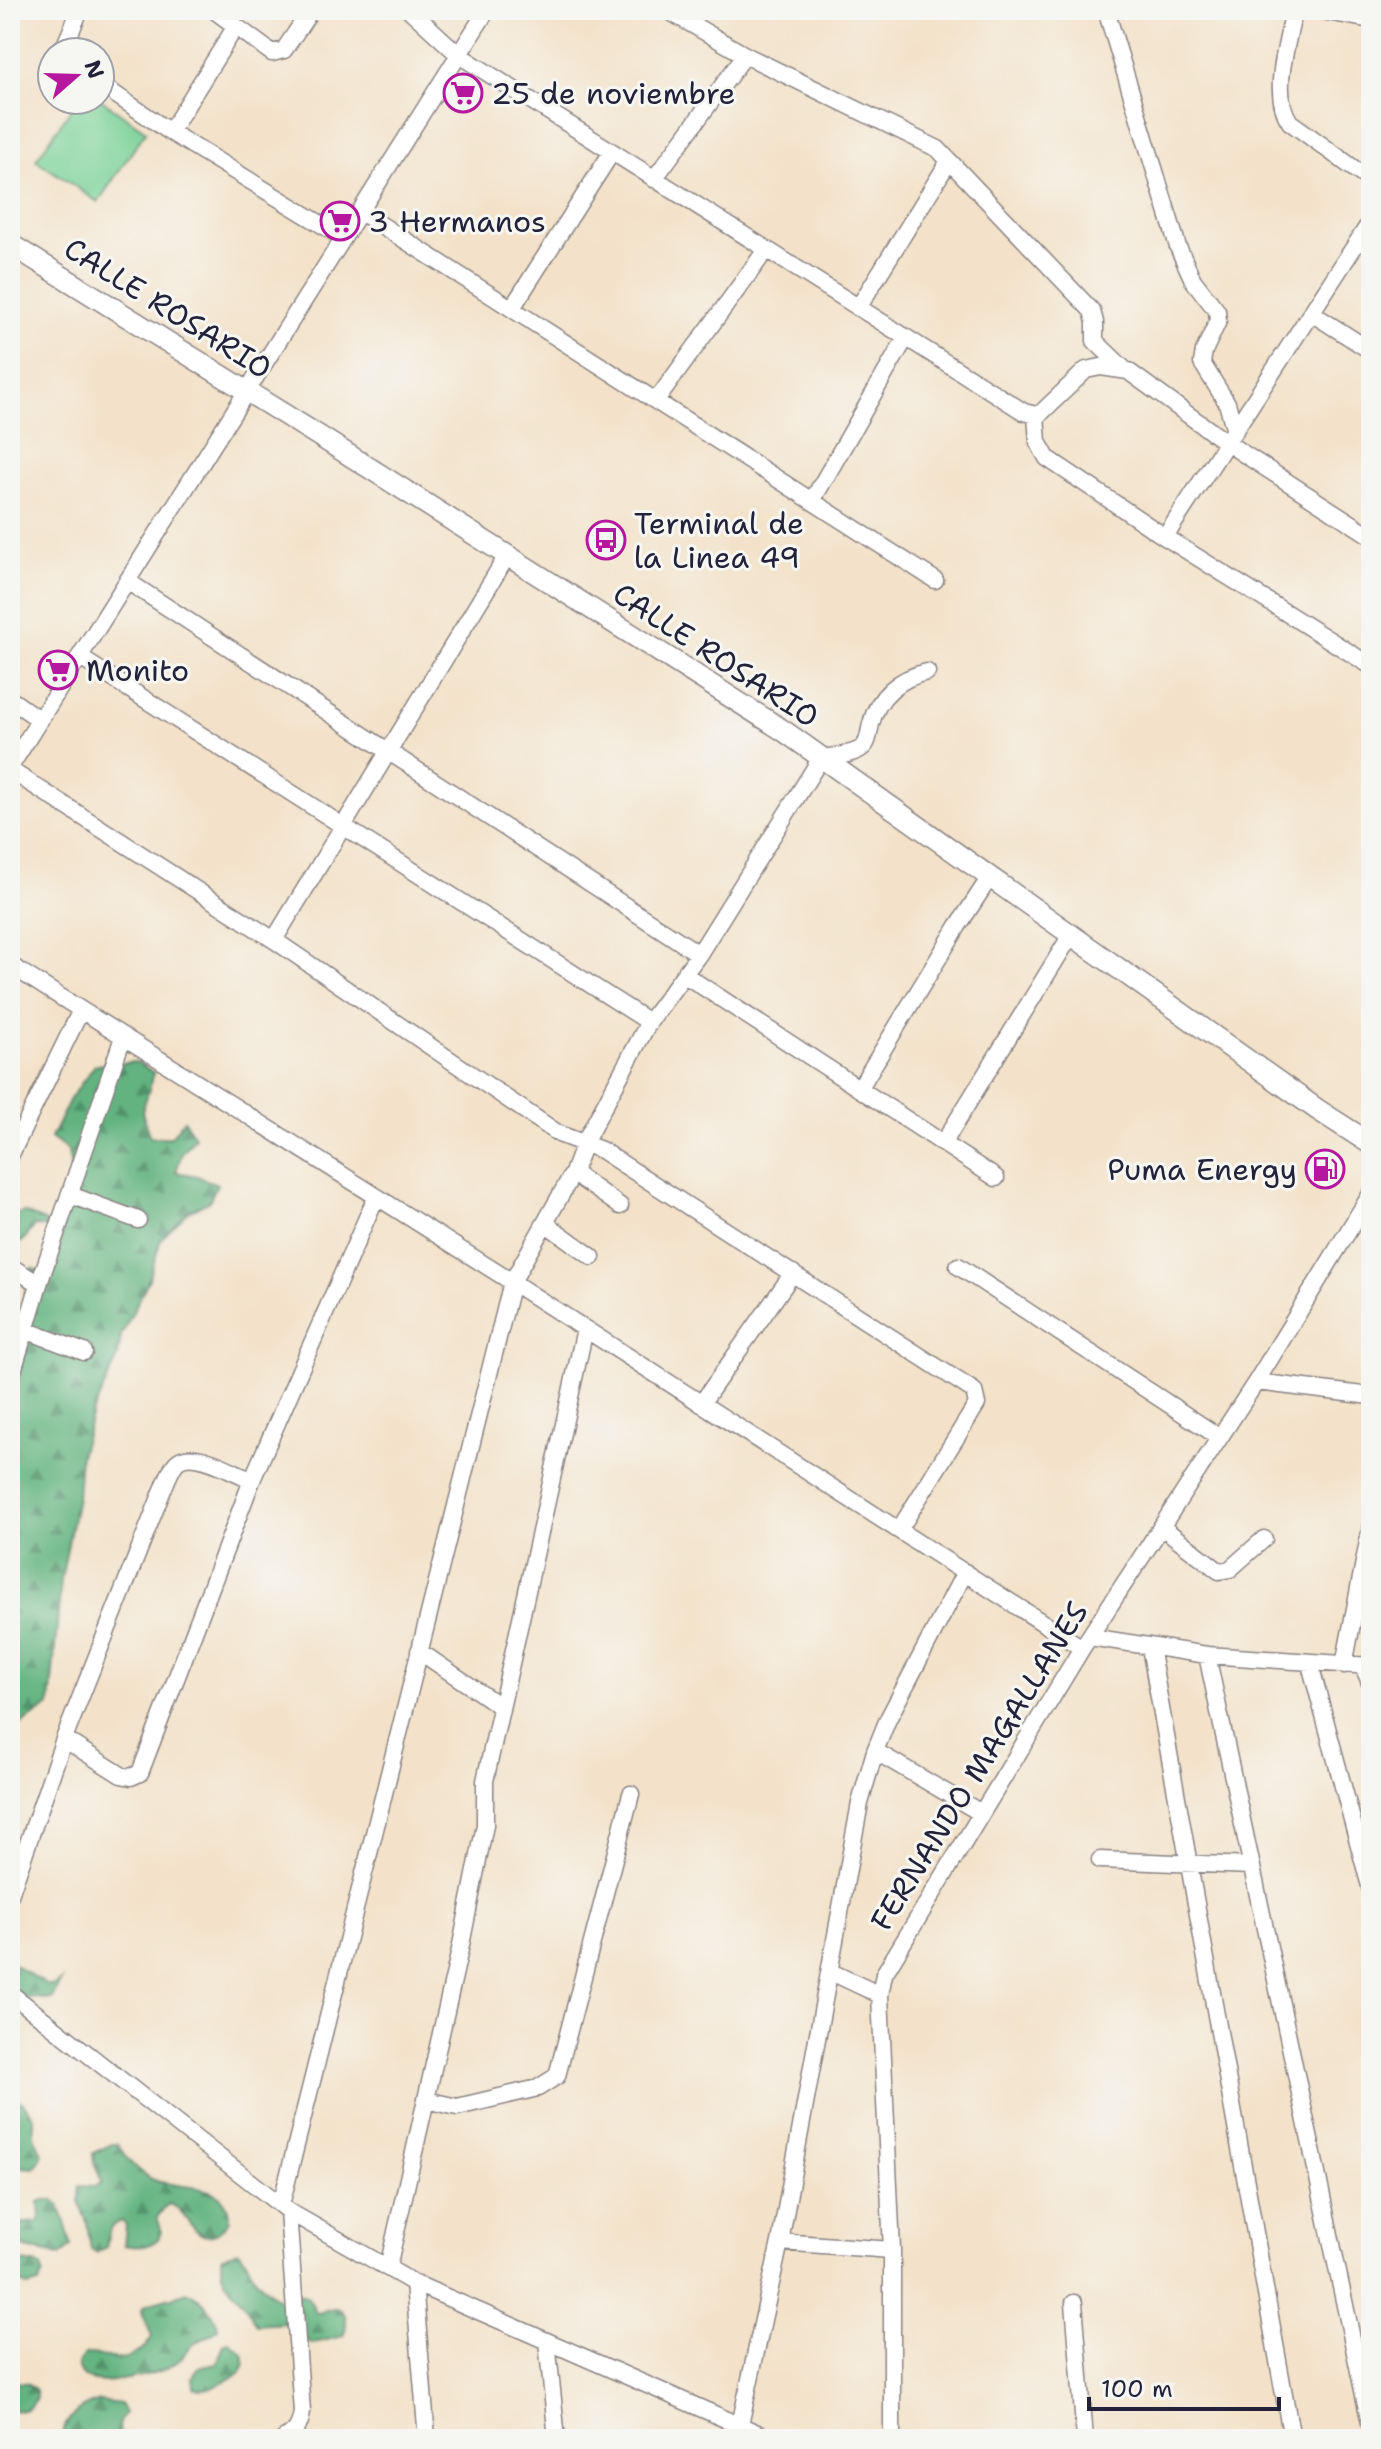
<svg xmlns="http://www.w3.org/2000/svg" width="1381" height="2449" font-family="'Shantell Sans',sans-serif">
<defs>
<pattern id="forest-firs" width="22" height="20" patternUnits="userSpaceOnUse" patternTransform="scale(2)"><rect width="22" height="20" fill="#62b37f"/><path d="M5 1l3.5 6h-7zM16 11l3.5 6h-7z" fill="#509169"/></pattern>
</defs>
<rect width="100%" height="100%" fill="#f6f6f2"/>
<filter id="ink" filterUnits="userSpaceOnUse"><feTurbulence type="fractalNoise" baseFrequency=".0125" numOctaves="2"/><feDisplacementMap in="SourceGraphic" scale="16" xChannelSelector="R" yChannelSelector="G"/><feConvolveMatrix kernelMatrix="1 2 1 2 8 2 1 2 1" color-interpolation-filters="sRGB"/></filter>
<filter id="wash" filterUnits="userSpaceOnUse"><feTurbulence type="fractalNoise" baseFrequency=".006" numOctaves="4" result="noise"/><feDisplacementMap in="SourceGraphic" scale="32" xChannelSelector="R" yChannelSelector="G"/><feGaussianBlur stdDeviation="1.8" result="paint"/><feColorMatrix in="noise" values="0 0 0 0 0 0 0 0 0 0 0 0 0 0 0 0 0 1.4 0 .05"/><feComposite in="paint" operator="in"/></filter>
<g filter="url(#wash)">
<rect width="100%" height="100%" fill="#f3e2c9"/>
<!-- green -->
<path fill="#79d196" stroke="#4e7a68" stroke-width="2" d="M 100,99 L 146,131 L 98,202 L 36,160 L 77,100 Z"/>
<!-- forest -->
<path fill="url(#forest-firs)" stroke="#426a5d" stroke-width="2" d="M 137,1062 L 154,1073 L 142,1112 L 150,1137 L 171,1137 L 184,1120 L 195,1137 L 182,1153 L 176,1172 L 197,1176 L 217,1184 L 209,1202 L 190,1210 L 161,1239 L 149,1279 L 121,1336 L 118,1357 L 92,1413 L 80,1456 L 77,1497 L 61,1580 L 50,1705 L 10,1732 L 10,1348 L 20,1342 L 26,1310 L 25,1277 L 32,1268 L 51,1275 C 60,1251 59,1248 45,1227 L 35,1226 L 22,1242 L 12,1241 L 10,1217 L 23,1212 L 51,1224 L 75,1189 L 68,1151 L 51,1138 L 70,1099 L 95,1065 Z
M 10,1962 L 47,1985 L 52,1986 L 61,1980 L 52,1999 L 25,1998 L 10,1987 Z
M 14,2097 L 23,2103 L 34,2117 C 35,2124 32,2132 35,2138 C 42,2153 46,2155 34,2168 L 10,2166 L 10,2099 Z
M 112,2144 L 117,2144 C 127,2159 137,2173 154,2180 C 178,2191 231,2178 229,2221 C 197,2261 190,2208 168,2204 L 157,2217 L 162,2232 C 157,2247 138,2248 124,2245 L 126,2225 L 122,2221 C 107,2226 109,2234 106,2247 L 96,2253 L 91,2250 L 87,2222 L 79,2202 L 79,2186 L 94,2187 L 102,2182 L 94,2163 L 93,2153 Z
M 44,2200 C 48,2200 53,2199 57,2202 C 60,2204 71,2241 71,2246 L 60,2256 L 22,2247 L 16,2239 L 14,2228 L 17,2224 L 38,2222 L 40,2217 L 39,2202 Z
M 237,2251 C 249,2257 247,2268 255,2277 C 262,2285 271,2295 280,2300 C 303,2294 306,2288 316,2313 C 322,2313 329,2307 336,2308 C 349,2310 347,2328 343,2336 L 311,2344 L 295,2328 L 285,2323 L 257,2325 C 252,2318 248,2310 243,2303 C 232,2287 217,2281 222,2258 Z
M 10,2258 C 20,2265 31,2260 41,2267 L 43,2273 L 39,2284 L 28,2287 L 10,2277 Z
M 188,2292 C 201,2296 217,2316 218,2329 C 212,2337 205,2337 197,2342 C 188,2347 183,2358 174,2364 C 160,2374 103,2387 88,2379 C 81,2376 79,2371 78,2364 L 84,2355 C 96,2352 100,2357 111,2359 C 126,2362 146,2350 152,2337 L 142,2312 L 143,2307 C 151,2301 177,2296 188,2292 Z
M 229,2342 L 243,2353 L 245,2364 L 240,2374 C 225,2379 208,2394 194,2387 L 193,2377 L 197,2368 L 217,2364 L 224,2344 Z
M 10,2382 L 27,2383 L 36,2390 C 38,2406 24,2414 10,2409 Z
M 99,2401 L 120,2404 L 125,2413 L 119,2422 L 120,2439 L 107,2439 L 101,2436 L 91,2439 L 63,2439 C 62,2418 81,2407 99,2401 Z"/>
</g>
<g filter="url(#ink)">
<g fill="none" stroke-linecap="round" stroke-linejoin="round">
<!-- minor casing -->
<g stroke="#8a8282" stroke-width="19">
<path id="minor" d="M 214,10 L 272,53 L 284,50 L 311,10
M 410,10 L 459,55 L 1024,412 L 1036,415 L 1042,412 L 1086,370 L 1101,367 L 1128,371 L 1227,443 L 1371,536
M 667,10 L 745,55 L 938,149 L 1092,311 L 1095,322 L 1095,341 L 1123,368
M 1106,10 L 1178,247 L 1193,280 L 1217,311 L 1218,321 L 1204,351 L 1202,363 L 1227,403 L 1235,431
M 1294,10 C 1288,42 1270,94 1290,122 L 1371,181
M 1317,10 L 1371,20
M 62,52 L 80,10
M 100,84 L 170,132 L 342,237
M 170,132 L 236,26
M 654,179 L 745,55
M 361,212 L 935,580
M 512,308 L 612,152
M 858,308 L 949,161
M 1313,314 L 1371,351
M 656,401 L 766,250
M 1036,415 L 1038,442 L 1047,458 L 1165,537 L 1371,666
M 812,501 L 905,339
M 1165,537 L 1371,221
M 127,581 L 699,954
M 79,657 L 649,1022
M 10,699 L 40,720
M 10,767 L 487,10
M 10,770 L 274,940 L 559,1134 L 601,1150 L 974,1391 L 977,1404 L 899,1530
M 274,940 L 507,556
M 10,965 L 512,1282 L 1082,1648
M 685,975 L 996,1178
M 859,1089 L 958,926 L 990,877
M 944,1142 L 1071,935
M 10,1156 L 81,1010
M 573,1173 L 620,1206
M 70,1195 L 138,1220
M 545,1223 L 592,1257
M 10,1266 L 39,1284
M 958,1266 L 1219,1437
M 25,1330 L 84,1352
M 10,1381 L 39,1284 L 123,1037
M 1256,1382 L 1371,1396
M 701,1404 L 793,1273
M 1162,1527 L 1219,1571 L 1230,1569 L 1264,1539
M 1090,1637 L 1207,1655 L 1371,1666
M 1150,1647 L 1292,2439
M 419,1651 L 501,1707
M 1207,1655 L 1371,2428
M 1310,1664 L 1371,1890
M 1344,1665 L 1371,1526
M 1363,1666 L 1371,1685
M 64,1739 L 121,1775 L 131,1777 L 140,1773 L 252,1480 L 376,1197
M 875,1751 L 981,1813
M 1100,1860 L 1251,1866
M 10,1895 L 64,1739 L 162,1492 C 166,1483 170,1470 176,1463 C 191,1446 235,1473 252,1480
M 831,1972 L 880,1995
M 10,1993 L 288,2211 L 414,2283 L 771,2439
M 426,2100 L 457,2107 L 538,2088 L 557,2076 L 631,1794
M 281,2205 L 512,1282 L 573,1173 L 584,1143 L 649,1022 L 699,954 L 821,758 C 833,756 853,756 863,747 C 869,742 869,731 871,724 C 878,695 900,678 927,672
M 780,2242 L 892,2250
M 388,2267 L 461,1945 L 485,1825 L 485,1781 L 585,1329
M 414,2283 L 427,2439
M 1074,2303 L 1085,2439
M 547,2341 L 557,2439
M 740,2425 L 780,2242 L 860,1803 L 875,1751 L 888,1719 L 965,1572
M 284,2439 C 296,2433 300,2426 302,2412 L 288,2211
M 892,2439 L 892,2250 L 880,1995 L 884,1974 L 1082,1648 L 1256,1382 L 1371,1194"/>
</g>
<!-- major casing -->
<g stroke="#8a8282" stroke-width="23">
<path id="major" d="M 10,244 L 319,436 L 784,731 L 1318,1110 L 1371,1144"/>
</g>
<!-- minor -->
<use href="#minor" stroke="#fff" stroke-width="16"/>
<!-- major -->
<use href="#major" stroke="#fff" stroke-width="20"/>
</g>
</g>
<!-- icons -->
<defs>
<g id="supermarket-ring" transform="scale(2)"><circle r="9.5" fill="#f6f6f2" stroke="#b5179e" stroke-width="1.5"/><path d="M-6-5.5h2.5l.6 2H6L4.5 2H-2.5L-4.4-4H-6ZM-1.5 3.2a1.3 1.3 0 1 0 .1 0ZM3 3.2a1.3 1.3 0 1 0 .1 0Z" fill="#b5179e"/></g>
<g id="bus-ring" transform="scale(2)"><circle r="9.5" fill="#f6f6f2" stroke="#b5179e" stroke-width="1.5"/><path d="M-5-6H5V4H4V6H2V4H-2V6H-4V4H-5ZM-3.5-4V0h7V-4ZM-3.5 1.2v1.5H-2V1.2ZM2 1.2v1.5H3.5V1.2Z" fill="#b5179e"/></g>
<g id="fuel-ring" transform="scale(2)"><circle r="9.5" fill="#f6f6f2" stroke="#b5179e" stroke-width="1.5"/><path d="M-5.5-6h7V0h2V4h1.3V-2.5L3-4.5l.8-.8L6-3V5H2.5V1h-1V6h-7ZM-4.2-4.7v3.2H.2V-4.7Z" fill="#b5179e"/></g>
</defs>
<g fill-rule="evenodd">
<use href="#supermarket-ring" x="463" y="93"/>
<use href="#supermarket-ring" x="340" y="221"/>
<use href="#bus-ring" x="606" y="540"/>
<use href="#supermarket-ring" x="58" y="670"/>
<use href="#fuel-ring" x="1325" y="1169"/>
</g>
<g text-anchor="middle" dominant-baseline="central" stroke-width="6" stroke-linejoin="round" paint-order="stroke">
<!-- poi labels -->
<g font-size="30" fill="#22223b" stroke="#f6f6f2" text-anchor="start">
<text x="491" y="93">25 de noviembre</text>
<text x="368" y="221">3 Hermanos</text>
<text x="634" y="523">Terminal de<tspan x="634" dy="34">la Linea 49</tspan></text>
<text x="86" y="670">Monito</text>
<text x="1297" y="1169" text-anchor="end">Puma Energy</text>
</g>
<!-- street labels -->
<g font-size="30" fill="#22223b" stroke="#f6f6f2">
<text transform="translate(168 308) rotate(32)">CALLE ROSARIO</text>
<text transform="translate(716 655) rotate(33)">CALLE ROSARIO</text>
<text transform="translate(979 1766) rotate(-58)">FERNANDO MAGALLANES</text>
</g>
</g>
<!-- margin -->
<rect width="1381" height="2449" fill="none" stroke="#f6f6f2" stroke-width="40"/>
<!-- north arrow -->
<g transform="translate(76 76) rotate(70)"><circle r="38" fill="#f6f6f2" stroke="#a1a1a9" stroke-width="2"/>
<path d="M0-6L14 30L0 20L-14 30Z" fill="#b5179e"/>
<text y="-12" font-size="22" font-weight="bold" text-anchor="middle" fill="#22223b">N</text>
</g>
<!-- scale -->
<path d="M1089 2397v12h190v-12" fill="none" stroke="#22223b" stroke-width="4"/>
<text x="1101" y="2397" font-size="24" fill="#22223b" stroke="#f6f6f2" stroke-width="6" paint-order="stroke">100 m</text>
</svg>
